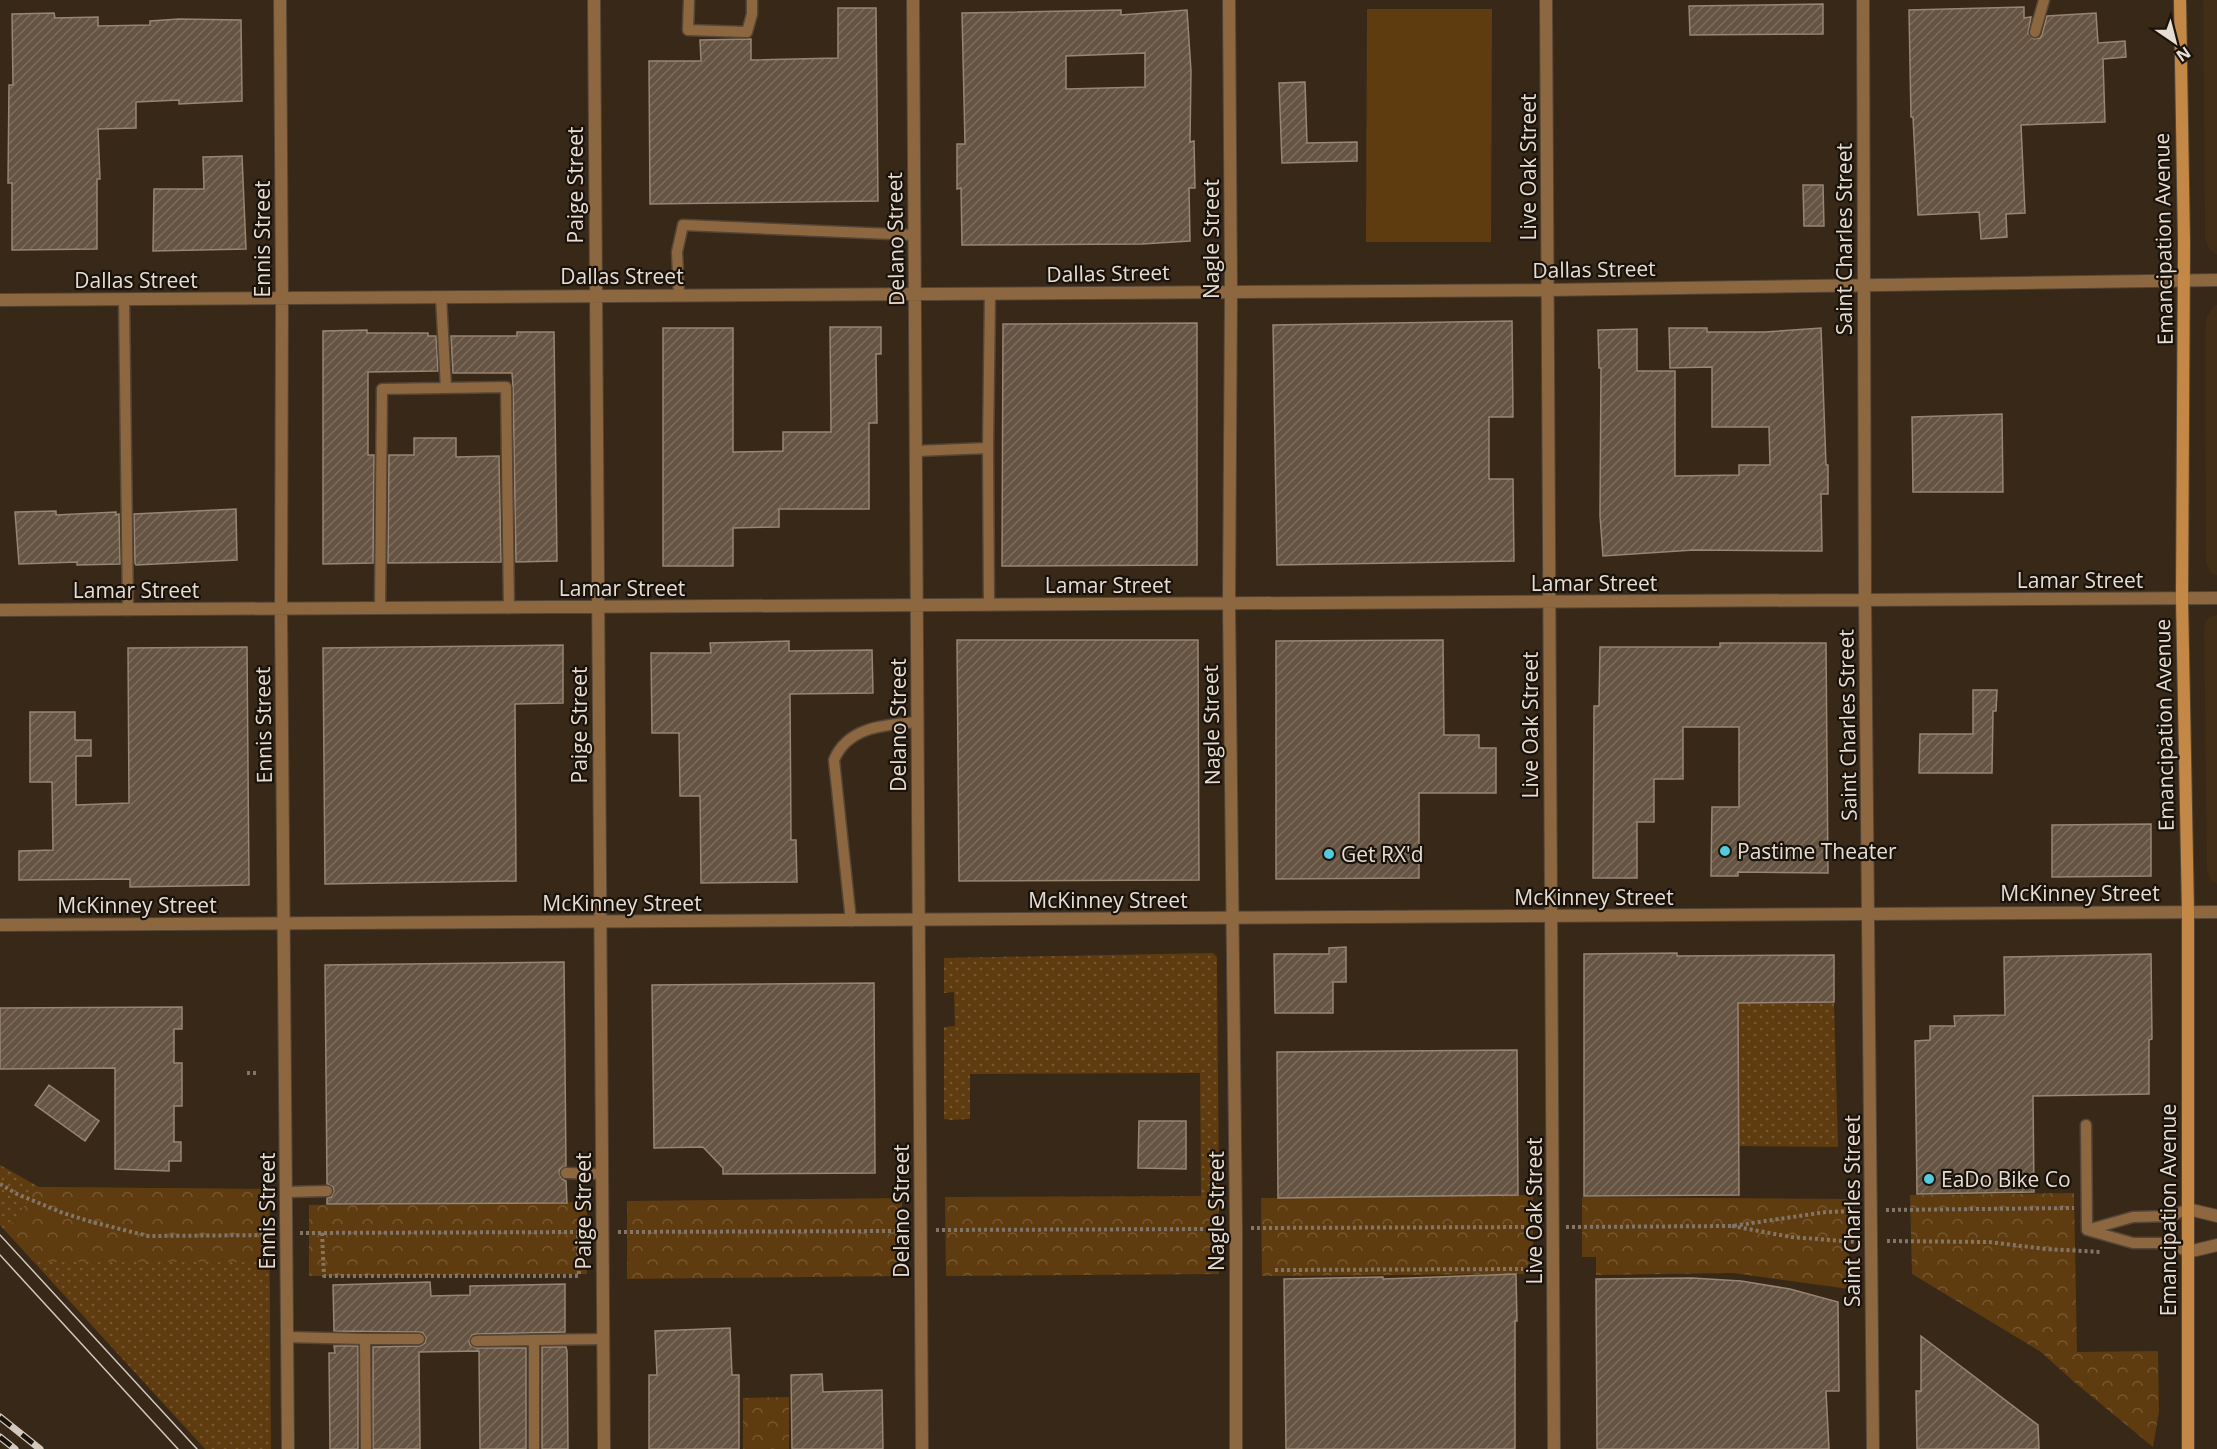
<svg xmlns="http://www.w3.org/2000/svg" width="2217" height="1449" font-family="'Open Sans',sans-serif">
<defs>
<pattern id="grass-dots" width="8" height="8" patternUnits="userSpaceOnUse" patternTransform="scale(1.5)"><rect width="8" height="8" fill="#5f3b10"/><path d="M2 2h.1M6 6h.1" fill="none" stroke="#765732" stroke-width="1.8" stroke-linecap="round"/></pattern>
<pattern id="forest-crowns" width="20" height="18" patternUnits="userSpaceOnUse" patternTransform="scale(1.5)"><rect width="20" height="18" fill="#5f3b10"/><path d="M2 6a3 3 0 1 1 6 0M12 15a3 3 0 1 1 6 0" fill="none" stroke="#765732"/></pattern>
<pattern id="building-hatch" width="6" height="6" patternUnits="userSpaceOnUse" patternTransform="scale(1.5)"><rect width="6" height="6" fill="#665443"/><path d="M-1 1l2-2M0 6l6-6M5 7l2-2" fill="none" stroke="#7c6c5d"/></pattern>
</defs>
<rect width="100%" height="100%" fill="#382818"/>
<!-- built -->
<path fill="#422d17" d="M 2203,0 L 2217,0 L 2217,255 L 2209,249 L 2205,238 Z
M 2215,305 L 2217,305 L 2217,575 L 2210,572 L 2206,564 L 2205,330 L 2207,316 Z
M 2217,615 L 2217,884 L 2212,881 L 2207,871 L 2204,633 L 2205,623 L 2209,617 Z"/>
<!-- grass -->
<path fill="url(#grass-dots)" d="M 1213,953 L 1217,957 L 1217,964 L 1219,1196 L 1201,1196 L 1200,1073 L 970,1074 L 970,1119 L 950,1120 L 944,1119 L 944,1027 L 955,1026 L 954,992 L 944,993 L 944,958 Z
M 1834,1002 L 1838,1147 L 1739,1146 L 1738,1003 Z
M 0,1165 L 39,1187 L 269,1189 L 271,1449 L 205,1449 L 0,1225 Z"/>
<!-- forest -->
<path fill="url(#forest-crowns)" d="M 38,1187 L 269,1189 L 270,1262 L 34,1262 L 6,1231 Z
M 2074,1193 L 2077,1352 L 2158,1351 L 2159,1411 L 2153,1447 L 2073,1381 L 2041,1352 L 1912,1274 L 1910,1195 Z
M 1533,1195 L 1533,1274 L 1262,1276 L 1261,1198 Z
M 1219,1196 L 1219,1274 L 946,1276 L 945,1197 Z
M 1582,1197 L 1849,1199 L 1849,1289 L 1733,1273 L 1596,1275 L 1596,1257 L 1582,1257 Z
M 902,1198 L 902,1276 L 627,1279 L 627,1201 Z
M 587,1202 L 587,1274 L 309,1276 L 309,1205 Z
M 789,1397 L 789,1449 L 743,1449 L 743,1398 Z"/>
<!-- pitch -->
<path fill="#5f3b10" d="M 1367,9 L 1492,9 L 1491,242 L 1366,242 Z"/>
<!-- building -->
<path fill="url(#building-hatch)" stroke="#988572" stroke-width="1.5" fill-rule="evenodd" d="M 1823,4 L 1823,34 L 1690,35 L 1689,6 Z
M 2024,7 L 2024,18 L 2031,17 L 2028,33 L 2034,39 L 2040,38 L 2042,35 L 2047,16 L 2096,13 L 2098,43 L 2125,41 L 2126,57 L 2103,59 L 2105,122 L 2021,125 L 2025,213 L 2006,214 L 2007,237 L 1981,239 L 1979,212 L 1918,215 L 1913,117 L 1911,117 L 1909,10 Z
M 838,8 L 876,8 L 878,201 L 650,204 L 649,61 L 701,61 L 700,40 L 751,39 L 751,60 L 838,58 Z
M 1121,10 L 1121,15 L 1187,10 L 1191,71 L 1190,142 L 1194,141 L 1195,188 L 1189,188 L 1190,241 L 1142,244 L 962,245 L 961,188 L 957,189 L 957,144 L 965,144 L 962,13 ZM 1145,53 L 1145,87 L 1066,89 L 1066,56 Z
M 54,13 L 55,18 L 98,17 L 98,26 L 150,25 L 150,21 L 179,19 L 241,20 L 242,101 L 179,104 L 179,100 L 136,102 L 136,128 L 98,129 L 100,179 L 97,179 L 97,249 L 12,250 L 12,183 L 8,183 L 9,85 L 13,85 L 12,14 Z
M 1305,82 L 1307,143 L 1357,142 L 1357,161 L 1282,163 L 1279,83 Z
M 242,156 L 246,249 L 153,251 L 154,189 L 204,189 L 203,157 Z
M 1803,185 L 1823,185 L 1824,226 L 1804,226 Z
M 1512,321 L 1513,417 L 1489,417 L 1489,479 L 1513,479 L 1514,561 L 1277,565 L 1273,325 Z
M 1197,323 L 1197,565 L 1002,566 L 1003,324 Z
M 830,327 L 881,327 L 881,354 L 876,354 L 877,423 L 869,423 L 869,509 L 779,509 L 779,527 L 733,528 L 733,566 L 663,566 L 663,328 L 733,328 L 733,452 L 783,451 L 783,432 L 831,432 Z
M 1669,328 L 1707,328 L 1707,332 L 1765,332 L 1821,328 L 1826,465 L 1828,465 L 1828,494 L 1821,494 L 1822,551 L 1694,550 L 1603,556 L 1600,516 L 1601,368 L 1599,368 L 1598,330 L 1637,329 L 1637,371 L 1675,371 L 1675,476 L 1739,475 L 1739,465 L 1770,465 L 1769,427 L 1712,427 L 1712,367 L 1670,368 Z
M 367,330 L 367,333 L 428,333 L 428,336 L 436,336 L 438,371 L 368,372 L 368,455 L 374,455 L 373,563 L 323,564 L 323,331 Z
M 517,332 L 554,332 L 557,561 L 516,562 L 513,387 L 512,373 L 453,373 L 451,336 L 517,336 Z
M 2002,414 L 2003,492 L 1913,492 L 1912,417 Z
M 414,438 L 456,438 L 456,457 L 499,456 L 501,562 L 388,563 L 389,455 L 414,455 Z
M 236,509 L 237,560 L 136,565 L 135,563 L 134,514 Z
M 56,511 L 56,515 L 116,512 L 116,515 L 119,514 L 120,564 L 77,565 L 77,562 L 19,564 L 15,512 Z
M 957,640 L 1198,640 L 1199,880 L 959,881 Z
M 1443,640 L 1444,735 L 1479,735 L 1479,748 L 1496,748 L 1496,793 L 1419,793 L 1419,878 L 1276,879 L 1276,641 Z
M 789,641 L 789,651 L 872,650 L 873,693 L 790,694 L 791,840 L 796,840 L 797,882 L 701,883 L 700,796 L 680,796 L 679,733 L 652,733 L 651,653 L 711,653 L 710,643 Z
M 1720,643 L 1826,643 L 1828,873 L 1738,872 L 1738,876 L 1711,876 L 1712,807 L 1739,807 L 1739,727 L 1683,727 L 1683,779 L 1654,779 L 1654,822 L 1637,822 L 1637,878 L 1593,878 L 1594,706 L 1599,706 L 1600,647 L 1720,647 Z
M 563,645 L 563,703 L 515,704 L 516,881 L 325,884 L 323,648 Z
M 247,647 L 249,885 L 130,887 L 130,879 L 19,880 L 19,851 L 53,850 L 52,782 L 30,782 L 30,712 L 75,712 L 75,740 L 91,740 L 91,756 L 76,756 L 76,805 L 129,803 L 128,648 Z
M 1973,690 L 1997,690 L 1996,711 L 1993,711 L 1992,773 L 1919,773 L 1920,734 L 1973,734 Z
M 2151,824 L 2151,876 L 2052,877 L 2052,825 Z
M 1346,947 L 1346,982 L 1333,982 L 1333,1013 L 1275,1013 L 1274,954 L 1329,954 L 1329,948 Z
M 1677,953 L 1677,956 L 1834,955 L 1834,1002 L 1738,1003 L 1739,1195 L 1584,1196 L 1584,954 Z
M 2151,954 L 2152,1039 L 2149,1040 L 2149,1094 L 2033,1096 L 2034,1192 L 1917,1194 L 1915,1041 L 1930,1040 L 1930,1026 L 1955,1026 L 1954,1016 L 2005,1015 L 2004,957 Z
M 564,962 L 566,1166 L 560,1169 L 559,1173 L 562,1179 L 566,1181 L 567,1203 L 327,1204 L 327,1198 L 331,1197 L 334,1191 L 333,1187 L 327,1184 L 325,965 Z
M 874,983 L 875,1173 L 723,1174 L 723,1168 L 703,1147 L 654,1148 L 652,985 Z
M 182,1007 L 182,1029 L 174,1029 L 174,1063 L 182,1063 L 182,1106 L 174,1106 L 174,1142 L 181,1142 L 181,1161 L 169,1161 L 169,1171 L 115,1169 L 115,1068 L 0,1069 L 0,1008 Z
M 1517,1050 L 1518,1195 L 1278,1198 L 1277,1052 Z
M 49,1085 L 99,1121 L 85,1141 L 35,1105 Z
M 1139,1121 L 1186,1121 L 1186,1169 L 1138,1168 Z
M 1516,1274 L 1517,1321 L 1515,1321 L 1515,1449 L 1286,1449 L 1284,1279 L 1383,1277 L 1383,1279 Z
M 1692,1278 L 1741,1281 L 1790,1289 L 1838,1302 L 1839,1391 L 1826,1391 L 1829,1449 L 1597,1449 L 1596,1279 Z
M 430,1282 L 431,1296 L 470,1295 L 470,1286 L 565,1284 L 565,1332 L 476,1334 L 472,1335 L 469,1341 L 470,1345 L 476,1348 L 526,1348 L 526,1449 L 480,1449 L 479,1351 L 419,1352 L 420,1449 L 373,1449 L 373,1347 L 420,1346 L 425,1343 L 426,1338 L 423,1333 L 419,1332 L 334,1331 L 333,1285 Z
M 730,1328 L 732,1375 L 739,1375 L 739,1449 L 649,1449 L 649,1375 L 657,1375 L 655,1331 Z
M 1921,1336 L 2038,1425 L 2039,1449 L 1917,1449 L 1916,1391 L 1921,1391 Z
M 334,1346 L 358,1346 L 358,1449 L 330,1449 L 329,1353 L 335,1353 Z
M 542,1347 L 566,1347 L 567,1351 L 568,1449 L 542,1449 Z
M 822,1374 L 823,1392 L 882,1390 L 883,1449 L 792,1449 L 791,1375 Z"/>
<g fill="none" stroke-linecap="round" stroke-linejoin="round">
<!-- service casing -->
<g stroke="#544536" stroke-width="13">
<path id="service" d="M 689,0 L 688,30 L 747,32 L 752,14 L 752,0
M 2035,32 L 2044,0
M 679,295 L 677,252 L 683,225 L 914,235
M 441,297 L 446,388
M 124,299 L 128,610
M 916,451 L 988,448
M 989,605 L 988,448 L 990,294
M 380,608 L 382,389 L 506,387 L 509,608
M 851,921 L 834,760 C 848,726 886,725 918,722
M 2086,1125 L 2087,1230
M 566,1173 L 602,1174
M 287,1192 L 327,1191
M 2188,1209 L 2171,1216 L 2133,1217 L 2087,1230 L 2133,1243 L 2170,1243 L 2188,1252
M 287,1337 L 365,1339 L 366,1449
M 365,1339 L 419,1339
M 476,1341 L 534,1340
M 534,1449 L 534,1340 L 603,1339"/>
</g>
<!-- minor casing -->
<g stroke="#544536" stroke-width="14">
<path id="minor" d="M 280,0 L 282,298 L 281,609 L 288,1449
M 594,0 L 604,1449
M 913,0 L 922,1449
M 1229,0 L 1231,291 L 1229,604 L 1236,1229 L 1236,1449
M 1546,0 L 1554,1449
M 1863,0 L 1865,600 L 1873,1449
M 0,300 L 1548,290 L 2217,280
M 0,610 L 2217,598
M 2188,1209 L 2217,1216
M 2188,1252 L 2217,1245"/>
</g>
<!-- tertiary casing -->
<g stroke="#544536" stroke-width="14">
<path id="tertiary" d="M 0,925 L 2217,912"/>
</g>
<!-- secondary casing -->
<g stroke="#544536" stroke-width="14">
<path id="secondary" d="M 2180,0 L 2184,244 L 2182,599 L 2188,912 L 2188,1449"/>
</g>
<!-- path -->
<path stroke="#837668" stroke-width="4" stroke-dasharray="3 3" stroke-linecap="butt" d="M 247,1073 L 257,1073
M 0,1184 L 17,1194 L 63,1213 L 92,1222 L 148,1236 L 272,1235
M 1886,1210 L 2074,1208
M 1732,1226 L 1791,1237 L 1856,1242
M 1566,1227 L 1732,1226 L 1826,1212 L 1855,1211
M 1251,1228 L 1538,1227
M 936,1230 L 1220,1229
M 618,1232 L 905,1231
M 300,1233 L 587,1232
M 322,1233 L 324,1276 L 579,1276 L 578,1232
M 1887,1241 L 1989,1242 L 2046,1249 L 2101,1252
M 1275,1270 L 1523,1269"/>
<!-- service -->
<use href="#service" stroke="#8d6740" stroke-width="10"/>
<!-- minor -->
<use href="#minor" stroke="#8d6740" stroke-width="12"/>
<!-- tertiary -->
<use href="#tertiary" stroke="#8d6740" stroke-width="12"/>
<!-- secondary -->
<use href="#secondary" stroke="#c48846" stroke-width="12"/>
<!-- tram -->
<path stroke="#d3c8be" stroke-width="1.5" d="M 0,1235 L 197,1449
M 0,1255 L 178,1449"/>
<!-- rail casing -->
<g stroke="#d3c8be" stroke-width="7">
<path id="rail" d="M 0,1417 L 40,1449
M 0,1437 L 15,1449"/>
</g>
<!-- rail -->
<use href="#rail" stroke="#1a130c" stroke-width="4.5" stroke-dasharray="14" stroke-linecap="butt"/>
</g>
<!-- markers -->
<g fill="#54cadd" stroke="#1a130c" stroke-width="2">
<circle cx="1725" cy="851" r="6"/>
<circle cx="1329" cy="854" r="6"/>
<circle cx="1929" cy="1179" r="6"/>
</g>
<g text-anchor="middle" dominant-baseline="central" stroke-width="4.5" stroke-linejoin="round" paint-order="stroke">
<!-- street labels -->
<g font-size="21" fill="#e7ddd3" stroke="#1a130c">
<text transform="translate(1528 167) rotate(-90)">Live Oak Street</text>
<text transform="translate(575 185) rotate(-90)">Paige Street</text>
<text transform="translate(262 239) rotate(-90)">Ennis Street</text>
<text transform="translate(895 239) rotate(-91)">Delano Street</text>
<text transform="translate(1211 239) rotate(-90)">Nagle Street</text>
<text transform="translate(1844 239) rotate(-90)">Saint Charles Street</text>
<text transform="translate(2163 239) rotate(-91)">Emancipation Avenue</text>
<text transform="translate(1594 269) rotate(-1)">Dallas Street</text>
<text transform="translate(1108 273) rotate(-1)">Dallas Street</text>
<text x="622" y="276">Dallas Street</text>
<text x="136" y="280">Dallas Street</text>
<text x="2080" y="580">Lamar Street</text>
<text x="1594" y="583">Lamar Street</text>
<text x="1108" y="585">Lamar Street</text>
<text x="622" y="588">Lamar Street</text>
<text x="136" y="590">Lamar Street</text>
<text transform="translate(263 725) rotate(-91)">Ennis Street</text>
<text transform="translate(579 725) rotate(-90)">Paige Street</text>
<text transform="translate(898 725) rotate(-90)">Delano Street</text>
<text transform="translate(1211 725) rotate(-91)">Nagle Street</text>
<text transform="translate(1530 725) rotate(-90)">Live Oak Street</text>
<text transform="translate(1847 725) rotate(-91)">Saint Charles Street</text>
<text transform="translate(2164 725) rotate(-91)">Emancipation Avenue</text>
<text x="2080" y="893">McKinney Street</text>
<text x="1594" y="897">McKinney Street</text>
<text x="1108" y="900">McKinney Street</text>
<text x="622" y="903">McKinney Street</text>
<text x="137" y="905">McKinney Street</text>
<text transform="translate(2168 1210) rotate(-90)">Emancipation Avenue</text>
<text transform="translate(267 1211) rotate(-90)">Ennis Street</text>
<text transform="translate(583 1211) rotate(-90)">Paige Street</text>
<text transform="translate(901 1211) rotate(-90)">Delano Street</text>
<text transform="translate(1216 1211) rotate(-90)">Nagle Street</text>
<text transform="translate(1534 1211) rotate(-90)">Live Oak Street</text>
<text transform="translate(1852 1211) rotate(-90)">Saint Charles Street</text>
</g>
<!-- poi labels -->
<g font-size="21" fill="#e7ddd3" stroke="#1a130c" text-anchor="start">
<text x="1737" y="851">Pastime Theater</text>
<text x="1341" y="854">Get RX'd</text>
<text x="1941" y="1179">EaDo Bike Co</text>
</g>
</g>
<!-- north arrow -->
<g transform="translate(2175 42) rotate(145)" stroke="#1a130c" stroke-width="4.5" paint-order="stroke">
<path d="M0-4.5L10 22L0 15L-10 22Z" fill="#e7ddd3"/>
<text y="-9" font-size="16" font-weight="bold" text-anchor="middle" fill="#e7ddd3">N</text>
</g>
</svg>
